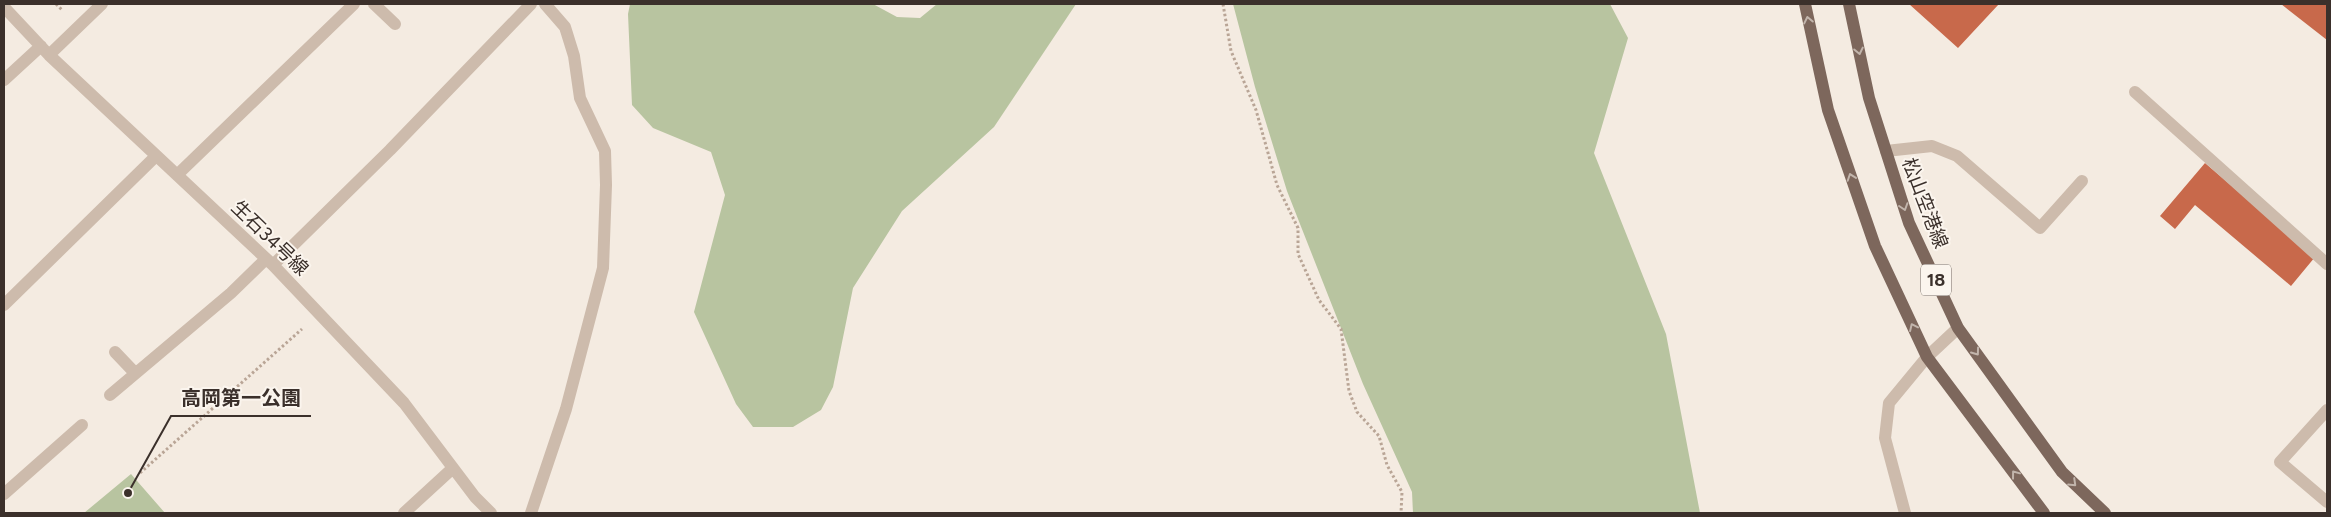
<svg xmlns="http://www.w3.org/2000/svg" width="2331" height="517" font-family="Figtree,'Noto Sans JP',sans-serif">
<rect width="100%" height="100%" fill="#f4ebe1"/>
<!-- green -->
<path fill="#b8c4a0" d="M 630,4 L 873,4 L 897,17 L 920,18 L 937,4 L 1076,4 L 994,127 L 902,211 L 853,288 L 833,387 L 821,410 L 793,427 L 753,427 L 736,404 L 694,312 L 725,195 L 711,152 L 653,128 L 632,105 L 628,14 Z
M 1233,4 L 1610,4 L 1628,38 L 1594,153 L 1666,334 L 1700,513 L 1413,513 L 1412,492 L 1363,384 L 1287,191 L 1255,87 Z
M 131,474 L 165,513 L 84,513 Z"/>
<!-- building -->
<path fill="#c8694b" d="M 1909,4 L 1999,4 L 1958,48 Z
M 2281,4 L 2327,4 L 2327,40 Z
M 2205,163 L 2315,257 L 2291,286 L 2195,205 L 2175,229 L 2160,216 Z"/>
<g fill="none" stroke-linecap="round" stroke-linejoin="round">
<!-- path -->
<path stroke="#b9a596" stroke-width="3" stroke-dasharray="2.5 2.5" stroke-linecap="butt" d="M 56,4 L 62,10
M 1223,4 L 1231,51 L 1256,110 L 1277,185 L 1298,228 L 1298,254 L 1319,300 L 1341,329 L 1349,391 L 1357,412 L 1379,436 L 1387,465 L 1402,492 L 1401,513
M 140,473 L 302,329"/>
<!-- minor -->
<path stroke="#cdbbac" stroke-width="12" d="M 374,4 L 395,24
M 4,7 L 49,55 L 273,265 L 404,403 L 475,497 L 491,513
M 49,55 L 102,4
M 4,80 L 41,46
M 2135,92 L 2327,264
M 1886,151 L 1932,146 L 1957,156 L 2040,228 L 2082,181
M 177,175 L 354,4
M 273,265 L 390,150 L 531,4
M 4,305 L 156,156
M 115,352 L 135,373
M 110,395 L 231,293 L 266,259
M 2327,410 L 2280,462 L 2327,502
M 4,494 L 82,425
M 404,513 L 453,468
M 531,513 L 566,409 L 603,268 L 606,185 L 605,151 L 580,98 L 574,56 L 565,27 L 545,4
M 1905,513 L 1885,438 L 1889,403 L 1927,357 L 1958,328"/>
<!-- primary -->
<path stroke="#7d675c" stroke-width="12" d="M 1805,4 L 1828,110 L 1875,246 L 1927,357 L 2044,513
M 1849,4 L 1869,98 L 1909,223 L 1958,328 L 2062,472 L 2105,513"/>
</g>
<!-- one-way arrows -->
<defs><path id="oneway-chevron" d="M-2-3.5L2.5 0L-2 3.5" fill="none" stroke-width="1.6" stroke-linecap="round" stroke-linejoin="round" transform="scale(1.25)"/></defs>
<g stroke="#c2b5ac">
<use href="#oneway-chevron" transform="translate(1808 20) rotate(-102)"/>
<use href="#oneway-chevron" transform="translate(1859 51) rotate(78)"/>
<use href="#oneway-chevron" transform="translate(1851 177) rotate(-109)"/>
<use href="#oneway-chevron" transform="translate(1904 207) rotate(72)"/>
<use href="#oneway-chevron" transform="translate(1913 327) rotate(-115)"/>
<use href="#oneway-chevron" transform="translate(1976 352) rotate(54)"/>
<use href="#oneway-chevron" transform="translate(2015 474) rotate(-127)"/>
<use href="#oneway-chevron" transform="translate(2073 483) rotate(44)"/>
</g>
<g text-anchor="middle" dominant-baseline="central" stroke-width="4" stroke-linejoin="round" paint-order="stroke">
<!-- shield labels -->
<rect fill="#fbf5ee" stroke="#756b66" stroke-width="1" x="1921" y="264.5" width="30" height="31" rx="4"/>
<g font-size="18" font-weight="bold" fill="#3b302b">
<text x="1936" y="280">18</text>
</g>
<!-- street labels -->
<g font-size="19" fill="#3b302b" stroke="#fbf5ee">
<text transform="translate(1925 203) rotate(69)">松山空港線</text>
<text transform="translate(270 238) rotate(44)">生石34号線</text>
</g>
</g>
<!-- callouts -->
<path fill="none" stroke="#3b302b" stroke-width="2" d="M128 493L171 416H311"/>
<circle fill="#3b302b" stroke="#fbf5ee" stroke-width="2" cx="128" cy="493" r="5"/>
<g font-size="20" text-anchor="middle" font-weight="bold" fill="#3b302b" stroke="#fbf5ee" stroke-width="4" stroke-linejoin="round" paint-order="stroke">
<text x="241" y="405">高岡第一公園</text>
</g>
<!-- border -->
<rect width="2331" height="517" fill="none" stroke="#3b302b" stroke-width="10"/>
</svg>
